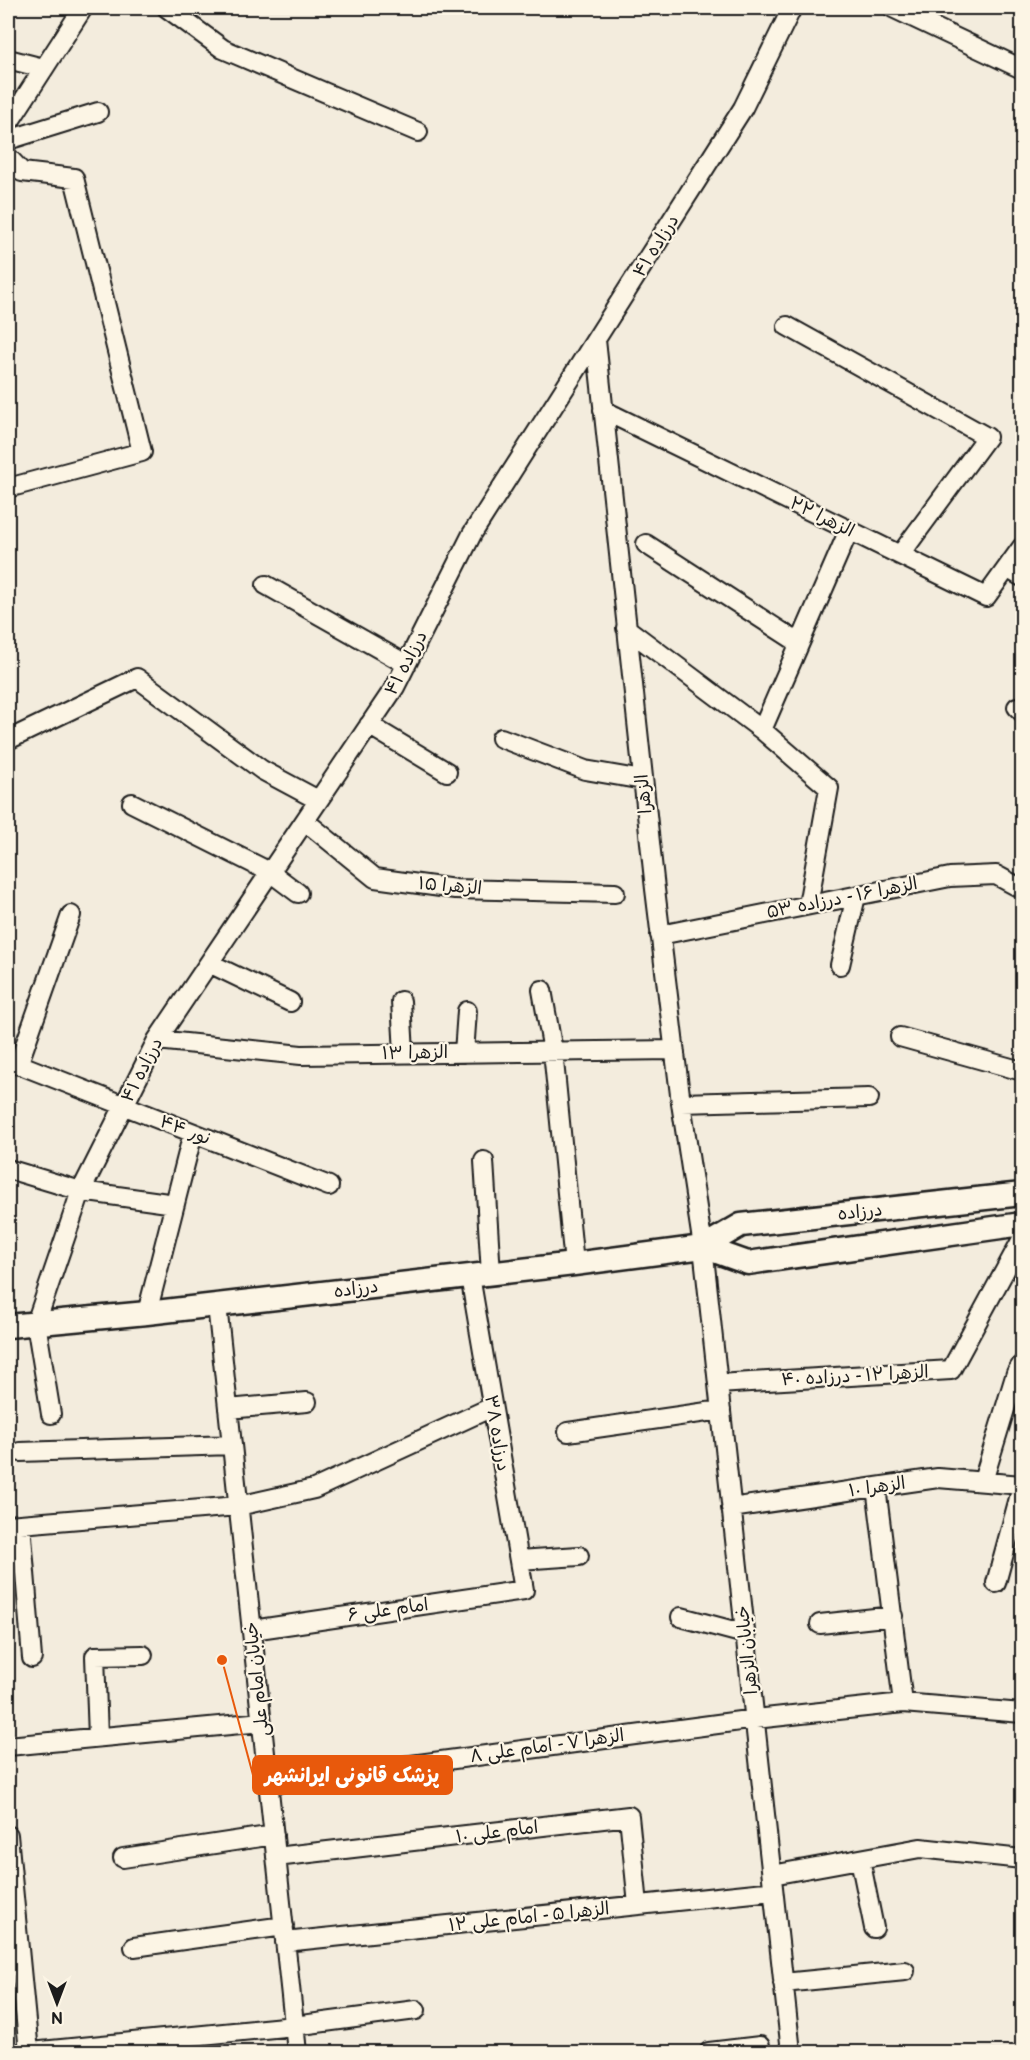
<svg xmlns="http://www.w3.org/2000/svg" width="1030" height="2060" font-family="'Balsamiq Sans','Playpen Sans Arabic',sans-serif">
<rect width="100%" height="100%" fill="#f3ecdd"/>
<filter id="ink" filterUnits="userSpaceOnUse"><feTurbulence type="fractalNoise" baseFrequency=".0167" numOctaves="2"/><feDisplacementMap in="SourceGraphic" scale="12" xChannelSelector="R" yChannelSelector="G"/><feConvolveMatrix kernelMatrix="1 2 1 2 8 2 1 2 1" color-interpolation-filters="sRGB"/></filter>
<g filter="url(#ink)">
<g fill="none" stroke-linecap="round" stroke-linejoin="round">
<!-- minor casing -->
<g stroke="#1c1c1c" stroke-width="22">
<path id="minor" d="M 167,8 L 223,49 L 418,132
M 893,8 L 1022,69
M 8,59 L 43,68
M 8,124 L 83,8
M 8,140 L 98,112
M 8,157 L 22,172 L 74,178 L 142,452 L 8,488
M 787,326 L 987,437 L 900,555
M 596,340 L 655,889 L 681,1103 L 703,1247 L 791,2052
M 603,410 L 986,597 L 1022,547
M 646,544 L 799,643
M 1007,568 L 1022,577
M 266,585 L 406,664
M 626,628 L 762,730
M 1017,707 L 1022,712
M 369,725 L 447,772
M 501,738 L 585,770 L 643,780
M 8,740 L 137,678 L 262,770 L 318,800
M 132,803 L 270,872 L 298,893
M 305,821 L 375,878 L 455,889 L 615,893
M 808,905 L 829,788 L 762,730 L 849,530
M 660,935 L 950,877 L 996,875 L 1022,889
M 209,963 L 290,1002
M 840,965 L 856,896
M 542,990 L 553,1051 L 574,1264
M 401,1001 L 404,1053
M 900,1037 L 1022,1071
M 157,1040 L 301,1055 L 674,1050
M 464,1053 L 467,1011
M 8,1060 L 329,1186
M 18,1065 L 71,915
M 681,1103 L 869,1098
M 484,1161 L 491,1274
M 8,1169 L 81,1191 L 175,1204
M 217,1305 L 297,2052
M 147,1313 L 193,1133
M 718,1384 L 951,1370 L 1022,1239
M 228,1409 L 307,1402
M 51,1414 L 36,1323 L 81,1191 L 157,1040 L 395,687 L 472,534 L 743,108 L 792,8
M 568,1432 L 721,1410
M 20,1452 L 232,1445
M 983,1481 L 1016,1373 L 1022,1364
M 876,1487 L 903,1703
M 731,1508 L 938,1478 L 1022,1485
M 21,1524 L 32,1658
M 8,1525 L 238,1506 L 314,1489 L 492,1407
M 519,1560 L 579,1556
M 996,1583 L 1022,1487
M 681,1617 L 745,1634
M 820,1624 L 893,1616
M 252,1630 L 524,1590 L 470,1276
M 98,1737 L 95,1656 L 143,1655
M 8,1746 L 262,1722
M 268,1784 L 755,1719 L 903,1703 L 1022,1713
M 8,1835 L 29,2052
M 276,1857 L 629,1816 L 638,1905
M 123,1858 L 274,1835
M 860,1859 L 874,1928
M 772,1875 L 920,1848 L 1022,1859
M 285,1942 L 773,1891
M 134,1947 L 284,1926
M 783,1983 L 905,1971
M 31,2052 L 294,2026 L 416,2010
M 709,2052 L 760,2046"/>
</g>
<!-- major casing -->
<g stroke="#1c1c1c" stroke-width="27">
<path id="major" d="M 703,1247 L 748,1263 L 1022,1224
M 8,1326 L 147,1313 L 574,1264 L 703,1247 L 741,1225 L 1022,1194"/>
</g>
<!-- minor -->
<use href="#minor" stroke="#fcf5e5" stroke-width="18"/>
<!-- major -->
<use href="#major" stroke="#fcf5e5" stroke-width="22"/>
</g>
</g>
<g text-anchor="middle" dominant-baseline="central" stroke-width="4.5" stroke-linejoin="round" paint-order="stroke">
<!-- street labels -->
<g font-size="18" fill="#1c1c1c" stroke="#fcf5e5">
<text transform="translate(656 246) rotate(-58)">درزاده ۴۱</text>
<text transform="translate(822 517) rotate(26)">الزهرا ۲۲</text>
<text transform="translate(406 663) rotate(-62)">درزاده ۴۱</text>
<text transform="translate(644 794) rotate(-96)">الزهرا</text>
<text transform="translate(450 886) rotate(5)">الزهرا ۱۵</text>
<text transform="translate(842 898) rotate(-11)">الزهرا ۱۶ - درزاده ۵۳</text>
<text transform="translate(415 1053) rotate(-1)">الزهرا ۱۳</text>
<text transform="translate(142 1070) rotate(-63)">درزاده ۴۱</text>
<text transform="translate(185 1130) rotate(21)">نور ۴۴</text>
<text transform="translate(860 1212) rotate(-6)">درزاده</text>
<text transform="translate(356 1289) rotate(-7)">درزاده</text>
<text transform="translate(855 1376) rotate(-3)">الزهرا ۱۲ - درزاده ۴۰</text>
<text transform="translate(497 1433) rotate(80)">درزاده ۳۸</text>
<text transform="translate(877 1487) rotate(-8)">الزهرا ۱۰</text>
<text transform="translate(388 1610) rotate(-8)">امام علی ۶</text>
<text transform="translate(747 1650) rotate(-96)">خیابان الزهرا</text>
<text transform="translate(257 1679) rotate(-96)">خیابان امام علی</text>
<text transform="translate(547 1746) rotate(-8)">الزهرا ۷ - امام علی ۸</text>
<text transform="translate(497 1832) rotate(-7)">امام علی ۱۰</text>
<text transform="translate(529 1917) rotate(-6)">الزهرا ۵ - امام علی ۱۲</text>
</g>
</g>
<!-- callouts -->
<path fill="none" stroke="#e8590c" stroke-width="2" d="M222 1660L253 1775"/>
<circle fill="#e8590c" stroke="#fcf5e5" stroke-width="2" cx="222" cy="1660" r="6"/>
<rect fill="#e8590c" stroke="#e8590c" stroke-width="2" x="253" y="1756" width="199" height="38" rx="6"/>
<g font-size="20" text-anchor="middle" font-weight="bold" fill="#fff">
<text x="352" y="1782">پزشک قانونی ایرانشهر</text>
</g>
<!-- margin -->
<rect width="1030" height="2060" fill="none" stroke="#fcf5e5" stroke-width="30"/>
<rect x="15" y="15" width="1000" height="2030" fill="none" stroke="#1c1c1c" stroke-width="2" filter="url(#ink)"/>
<!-- north arrow -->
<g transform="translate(57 2003) rotate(180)" stroke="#fcf5e5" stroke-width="4.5" paint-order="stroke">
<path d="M0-4.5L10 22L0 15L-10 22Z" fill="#1c1c1c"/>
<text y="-9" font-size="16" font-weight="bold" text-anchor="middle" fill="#1c1c1c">N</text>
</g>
</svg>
